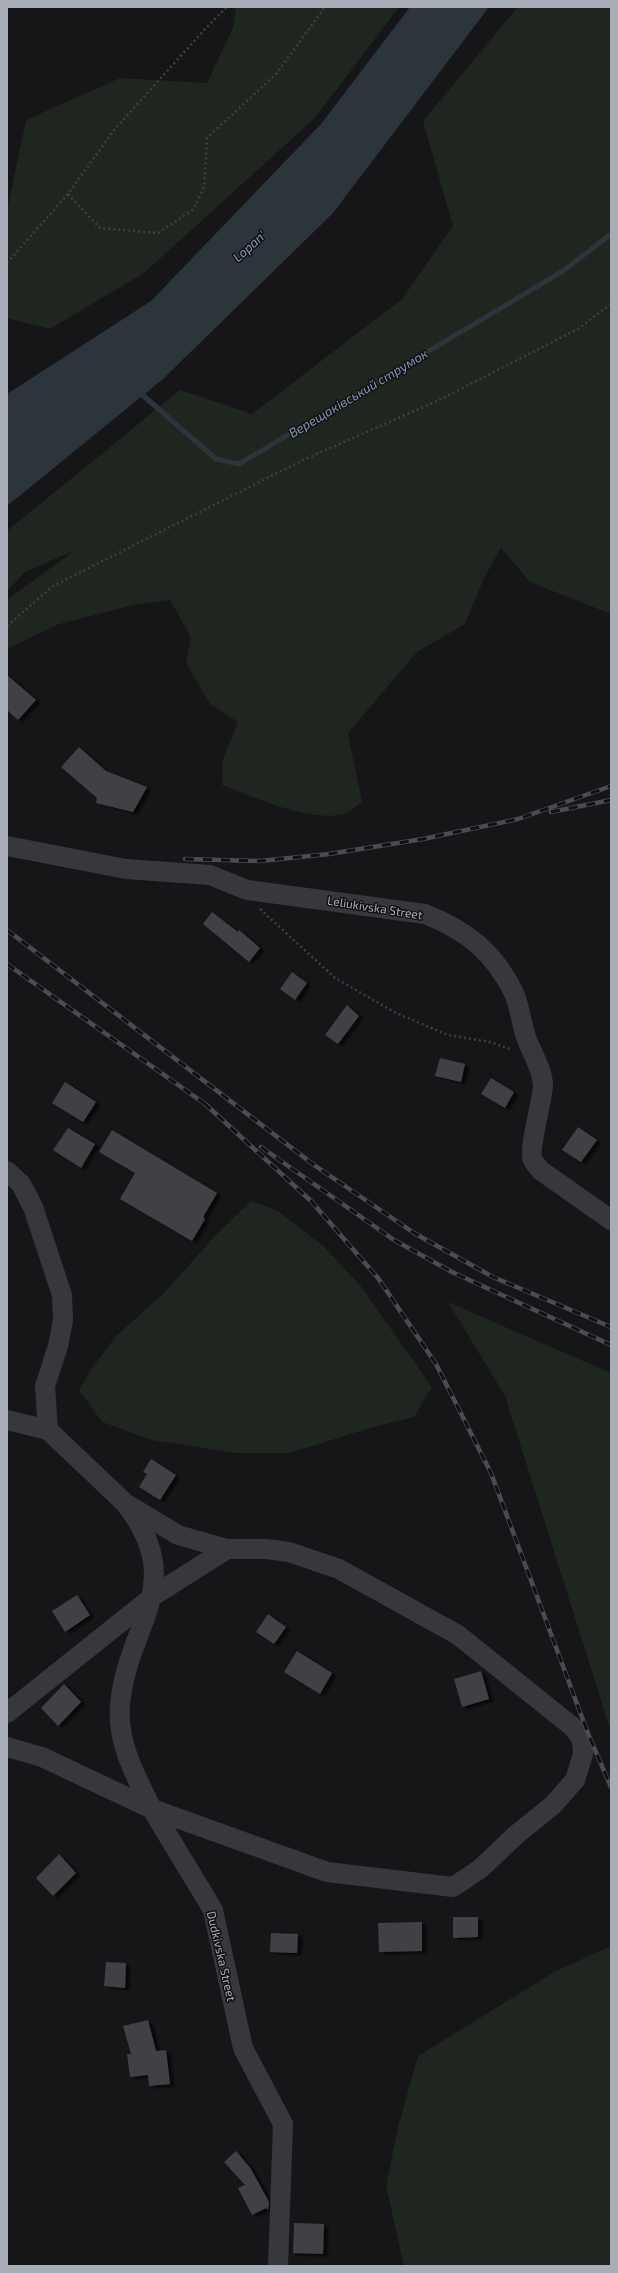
<svg xmlns="http://www.w3.org/2000/svg" width="618" height="2273" font-family="'Exo 2',sans-serif">
<defs>
<filter id="shadow"><feDropShadow dx="4.5" dy="2.5" stdDeviation="1" flood-color="#0009"/></filter>
</defs>
<rect width="100%" height="100%" fill="#161618"/>
<!-- green -->
<path fill="#1e261f" d="M 236,7 L 399,7 L 315,118 L 144,273 L 50,329 L 7,318 L 7,210 L 26,120 L 120,78 L 207,83 L 233,28 Z
M 518,7 L 611,7 L 611,614 L 530,582 L 501,548 L 484,578 L 465,624 L 417,652 L 348,733 L 362,802 C 356,806 348,814 341,815 C 303,820 257,798 222,785 L 223,759 L 238,722 L 210,704 L 186,663 L 191,637 L 170,600 L 134,605 L 59,624 L 7,649 L 7,600 L 75,550 L 25,572 L 7,591 L 7,531 L 180,390 L 252,414 L 402,299 L 453,226 L 423,121 Z
M 251,1201 L 278,1211 L 323,1246 L 360,1285 L 432,1387 L 414,1417 L 370,1428 L 290,1453 L 235,1453 L 152,1440 L 102,1422 L 79,1390 L 92,1368 L 116,1336 L 165,1292 L 214,1237 Z
M 448,1302 L 611,1373 L 611,1732 L 505,1396 Z
M 611,1946 L 611,2266 L 404,2266 L 386,2186 L 398,2127 L 418,2056 L 556,1971 Z"/>
<!-- water -->
<path fill="#2c353c" d="M 410,7 L 489,7 L 333,213 L 163,379 L 7,506 L 7,394 L 151,301 L 321,124 Z"/>
<g fill="none" stroke-linecap="round" stroke-linejoin="round">
<!-- stream -->
<path stroke="#2c353c" stroke-width="5" d="M 139,392 L 216,459 L 239,464 L 563,271 L 611,234"/>
</g>
<!-- building -->
<path fill="#404145" filter="url(#shadow)" d="M 7,675 L 36,700 L 18,720 L 7,710 Z
M 79,747 L 106,771 L 147,787 L 133,812 L 96,803 L 97,798 L 61,767 Z
M 212,912 L 238,932 L 239,930 L 260,948 L 249,962 L 203,924 Z
M 292,972 L 307,983 L 295,1000 L 280,989 Z
M 347,1005 L 359,1016 L 338,1044 L 325,1035 Z
M 440,1058 L 465,1064 L 461,1082 L 435,1076 Z
M 491,1078 L 514,1092 L 505,1108 L 481,1094 Z
M 65,1082 L 96,1102 L 83,1122 L 52,1103 Z
M 578,1127 L 597,1140 L 581,1162 L 562,1150 Z
M 68,1128 L 95,1144 L 81,1168 L 53,1150 Z
M 112,1130 L 217,1193 L 203,1217 L 205,1219 L 192,1241 L 120,1199 L 135,1173 L 99,1152 Z
M 151,1459 L 176,1475 L 160,1500 L 139,1487 L 147,1474 L 143,1472 Z
M 77,1595 L 90,1615 L 65,1632 L 52,1611 Z
M 268,1614 L 286,1627 L 274,1644 L 256,1632 Z
M 297,1651 L 332,1673 L 320,1694 L 284,1672 Z
M 481,1671 L 489,1699 L 462,1707 L 454,1679 Z
M 64,1684 L 81,1702 L 58,1726 L 41,1708 Z
M 59,1854 L 76,1873 L 53,1896 L 36,1878 Z
M 453,1917 L 478,1917 L 478,1937 L 453,1938 Z
M 422,1922 L 422,1951 L 379,1952 L 378,1923 Z
M 271,1933 L 298,1934 L 297,1953 L 270,1952 Z
M 106,1962 L 126,1963 L 125,1988 L 104,1986 Z
M 148,2020 L 156,2051 L 166,2050 L 170,2084 L 149,2086 L 148,2075 L 130,2077 L 127,2054 L 131,2054 L 123,2026 Z
M 236,2151 L 251,2169 L 269,2202 L 268,2210 L 266,2208 L 252,2215 L 238,2188 L 245,2185 L 224,2162 Z
M 294,2223 L 324,2224 L 323,2254 L 293,2253 Z"/>
<g fill="none" stroke-linecap="round" stroke-linejoin="round">
<!-- path -->
<path stroke="#3d3f44" stroke-width="2.5" stroke-dasharray="2 3" stroke-linecap="butt" d="M 68,194 L 100,228 L 158,233 L 194,209 L 204,187 L 207,138 L 276,74 L 325,7
M 7,263 L 68,194 L 115,129 L 205,29 L 227,7
M 7,626 L 53,586 L 303,460 L 437,401 L 578,329 L 611,304
M 260,909 L 335,978 L 396,1013 L 448,1035 L 490,1042 L 510,1049"/>
<!-- minor -->
<path stroke="#37383d" stroke-width="20" d="M 7,846 L 126,869 L 210,875 L 247,890 L 425,914 C 466,930 494,952 514,993 C 520,1007 521,1022 526,1037 C 531,1052 543,1069 543,1086 C 542,1102 528,1150 533,1160 C 535,1164 538,1167 540,1170 L 611,1220
M 7,1171 L 21,1184 L 33,1207 L 62,1295 L 63,1320 L 58,1346 L 45,1386 L 48,1430
M 7,1420 L 48,1430 L 125,1503 L 178,1535 L 227,1549 L 266,1549 L 289,1552 L 339,1569 L 458,1635 L 574,1728 L 582,1740 L 583,1754 L 575,1780 L 553,1805 L 517,1834 L 480,1869 L 453,1887 L 327,1872 L 152,1809 C 136,1777 117,1743 120,1706 C 126,1624 190,1586 125,1503
M 7,1713 L 156,1594 L 227,1549
M 7,1747 L 42,1757 L 152,1809 L 213,1910 L 243,2048 L 283,2124 L 278,2266"/>
<!-- rail casing -->
<g stroke="#4a4c52" stroke-width="4.5">
<path id="rail" d="M 551,812 L 611,800
M 185,859 L 260,861 L 329,854 L 423,839 L 518,819 L 611,786
M 7,930 L 314,1165 L 414,1233 L 493,1277 L 611,1327
M 7,964 L 208,1106
M 204,1103 L 311,1201 L 378,1278 L 436,1364 L 491,1473 L 589,1736 L 611,1787
M 261,1147 L 394,1240 L 452,1272 L 611,1345"/>
</g>
<!-- rail -->
<use href="#rail" stroke="#111113" stroke-width="3" stroke-dasharray="9" stroke-linecap="butt"/>
</g>
<g text-anchor="middle" dominant-baseline="central" stroke-width="3" stroke-linejoin="round" paint-order="stroke">
<!-- street labels -->
<g font-size="12" fill="#a8adb8" stroke="#111113">
<text transform="translate(375 907) rotate(9)">Leliukivska Street</text>
<text transform="translate(222 1956) rotate(77)">Dudkivska Street</text>
</g>
<!-- water labels -->
<g font-size="13" font-style="italic" fill="#7f9bb3" stroke="#111113">
<text transform="translate(249 246) rotate(-42)">Lopan'</text>
<text transform="translate(358 393) rotate(-31)">Верещаківський струмок</text>
</g>
</g>
<!-- border -->
<rect width="618" height="2273" fill="none" stroke="#a8adb8" stroke-width="16"/>
</svg>
